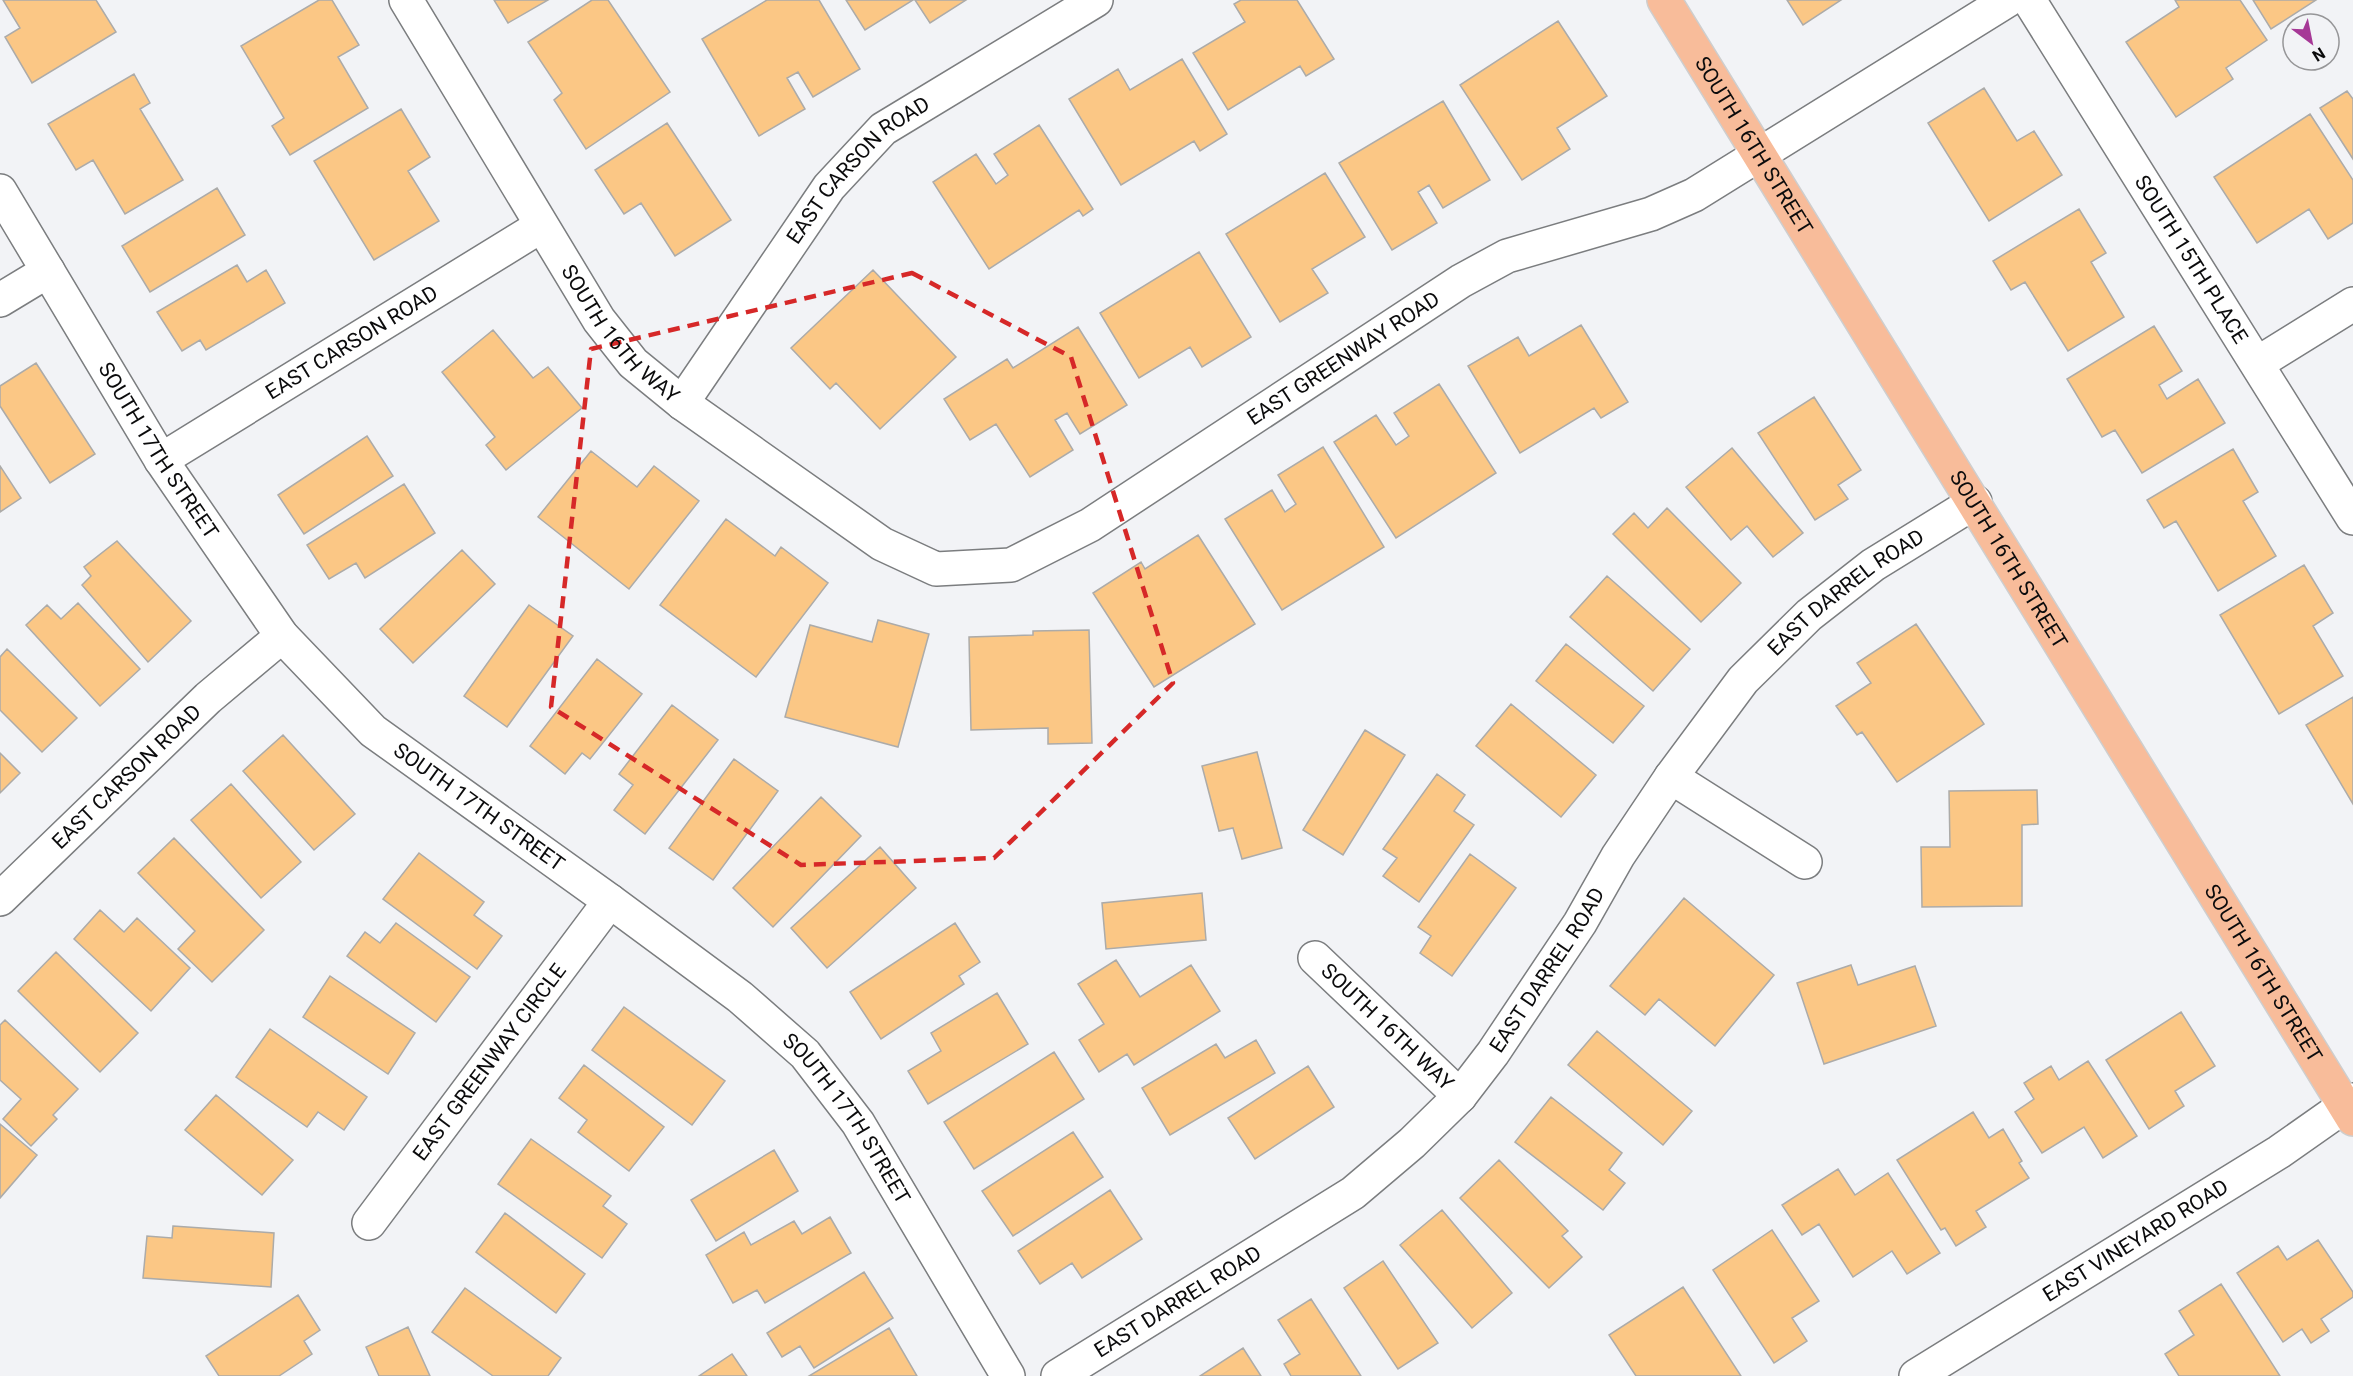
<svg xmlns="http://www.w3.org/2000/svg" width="2353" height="1376" font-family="Roboto,sans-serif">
<rect width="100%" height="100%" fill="#f2f3f6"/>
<!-- building -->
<path fill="#fbc785" stroke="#acaba9" stroke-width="1.5" d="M 3,0 L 96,0 L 116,32 L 32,83 L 5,37 L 20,28 Z
M 319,0 L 332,0 L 359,45 L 338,57 L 368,108 L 290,155 L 272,126 L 284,118 L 241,46 Z
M 494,0 L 548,0 L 508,23 Z
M 592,0 L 608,0 L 670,92 L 586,149 L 554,100 L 562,93 L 528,42 Z
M 767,0 L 819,0 L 860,69 L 813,97 L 798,72 L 787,78 L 805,109 L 759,136 L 702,39 Z
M 846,0 L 913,0 L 865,30 Z
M 915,0 L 966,0 L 930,23 Z
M 1241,0 L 1297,0 L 1334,59 L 1306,76 L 1300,66 L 1228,110 L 1193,53 L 1245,22 L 1234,4 Z
M 1787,0 L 1841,0 L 1803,25 Z
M 2175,0 L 2240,0 L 2267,40 L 2226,68 L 2233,79 L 2176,117 L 2126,42 L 2179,7 Z
M 2253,0 L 2316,0 L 2271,29 Z
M 1558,21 L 1607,96 L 1557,128 L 1570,149 L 1522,180 L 1460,85 Z
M 1182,59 L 1227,134 L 1200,151 L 1194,141 L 1121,185 L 1069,99 L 1118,69 L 1130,90 Z
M 134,74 L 150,103 L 140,109 L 183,180 L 125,214 L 93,160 L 76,170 L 48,124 Z
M 1984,88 L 2017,141 L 2034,131 L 2062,175 L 1989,221 L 1928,123 Z
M 2347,91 L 2353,99 L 2353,159 L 2320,108 Z
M 1443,101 L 1490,180 L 1443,208 L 1429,185 L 1418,192 L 1437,223 L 1392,250 L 1339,163 Z
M 401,109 L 430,157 L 408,171 L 439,221 L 374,260 L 314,161 Z
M 2310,114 L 2353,180 L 2353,223 L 2328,239 L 2309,209 L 2257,243 L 2214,177 Z
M 667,123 L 731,220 L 675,256 L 641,203 L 624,214 L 595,170 Z
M 1039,125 L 1093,209 L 1083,216 L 1079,210 L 989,269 L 933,182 L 976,154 L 996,184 L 1008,175 L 994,154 Z
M 1325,173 L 1365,237 L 1312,269 L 1328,293 L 1280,322 L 1226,234 Z
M 217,188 L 245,235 L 150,292 L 122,246 Z
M 2079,209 L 2106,253 L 2091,262 L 2124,317 L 2068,351 L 2025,282 L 2011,290 L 1993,261 Z
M 1199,252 L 1251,337 L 1202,367 L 1190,347 L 1139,378 L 1100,313 Z
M 237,265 L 247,282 L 266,270 L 285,303 L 206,350 L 200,340 L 182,351 L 157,312 Z
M 873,270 L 956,357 L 880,429 L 836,383 L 830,389 L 791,348 Z
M 1581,325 L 1628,402 L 1601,418 L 1594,408 L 1520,453 L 1468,366 L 1518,337 L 1529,356 Z
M 2154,326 L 2182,371 L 2159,385 L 2167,399 L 2198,379 L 2225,423 L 2142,473 L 2115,430 L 2102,437 L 2067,379 Z
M 1078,327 L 1127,405 L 1080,434 L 1067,413 L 1055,420 L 1073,450 L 1030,477 L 996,424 L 970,440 L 944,399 L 1007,359 L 1013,368 Z
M 493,330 L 533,378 L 548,367 L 582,408 L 506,470 L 486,445 L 495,437 L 442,372 Z
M 36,363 L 95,454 L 50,483 L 0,406 L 0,386 Z
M 1439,384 L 1496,473 L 1396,538 L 1334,442 L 1376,415 L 1396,445 L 1409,436 L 1394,413 Z
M 1814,397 L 1861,470 L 1838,485 L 1848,499 L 1815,520 L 1758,433 Z
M 367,436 L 393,476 L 304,534 L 278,495 Z
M 1323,447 L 1384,547 L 1282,610 L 1225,519 L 1272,490 L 1285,512 L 1296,504 L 1278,475 Z
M 1732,448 L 1803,533 L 1773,557 L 1747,526 L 1731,540 L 1686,487 Z
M 2233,449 L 2258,492 L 2243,501 L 2276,556 L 2218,591 L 2176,521 L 2164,528 L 2147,500 Z
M 591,451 L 637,487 L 654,466 L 699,501 L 629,589 L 538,517 Z
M 0,466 L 21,498 L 0,512 Z
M 404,484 L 435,533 L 365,578 L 356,563 L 329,579 L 307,545 Z
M 1667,508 L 1741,583 L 1701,622 L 1613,534 L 1634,513 L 1648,528 Z
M 726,519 L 775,556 L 781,547 L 828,583 L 756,677 L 660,605 Z
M 1198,535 L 1255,624 L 1154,687 L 1093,593 L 1141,562 L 1145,569 Z
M 117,541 L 191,621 L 148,662 L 82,585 L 91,576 L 84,567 Z
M 462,550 L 495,584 L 413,663 L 380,629 Z
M 2304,565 L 2333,613 L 2313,626 L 2343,676 L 2279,714 L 2220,615 Z
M 1607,576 L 1690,649 L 1653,691 L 1570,617 Z
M 78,603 L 140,669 L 100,706 L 26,625 L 47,605 L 61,619 Z
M 529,605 L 573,636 L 507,727 L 464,696 Z
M 878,620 L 929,634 L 898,747 L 785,717 L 810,625 L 872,642 Z
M 1916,624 L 1984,724 L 1897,782 L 1862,732 L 1857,735 L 1836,706 L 1871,683 L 1857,663 Z
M 1089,630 L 1092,743 L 1048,744 L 1048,728 L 971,730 L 969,637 L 1033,635 L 1033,631 Z
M 1566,644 L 1644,706 L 1613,743 L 1536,681 Z
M 7,649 L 77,718 L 42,752 L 0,710 L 0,657 Z
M 597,659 L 642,694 L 590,759 L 582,753 L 565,774 L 530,746 Z
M 2353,697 L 2353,804 L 2306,725 Z
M 1511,704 L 1596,775 L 1561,817 L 1476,746 Z
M 672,705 L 718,740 L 645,834 L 614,810 L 633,785 L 619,774 Z
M 1365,730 L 1405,755 L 1343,855 L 1303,830 Z
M 283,735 L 355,814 L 314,850 L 243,771 Z
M 1257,752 L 1282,848 L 1242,859 L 1233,828 L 1219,831 L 1202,766 Z
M 0,753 L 20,773 L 0,793 Z
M 734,759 L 778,791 L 713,880 L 669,848 Z
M 1437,774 L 1465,795 L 1454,811 L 1474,825 L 1419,902 L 1383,876 L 1397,858 L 1383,849 Z
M 231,784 L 301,862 L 261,898 L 191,820 Z
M 2037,790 L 2038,824 L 2022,825 L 2022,906 L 1922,907 L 1921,847 L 1950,847 L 1949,791 Z
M 821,797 L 861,836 L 773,927 L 733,888 Z
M 174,838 L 264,930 L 212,982 L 178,949 L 195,931 L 138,873 Z
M 880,847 L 916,888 L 827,968 L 791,928 Z
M 419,853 L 484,902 L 474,915 L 502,936 L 477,969 L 383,899 Z
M 1470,854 L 1516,888 L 1452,976 L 1420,953 L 1431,936 L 1418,927 Z
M 1202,893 L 1206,940 L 1106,949 L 1102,903 Z
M 1684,898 L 1774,975 L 1715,1046 L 1659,999 L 1645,1015 L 1610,986 Z
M 100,910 L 124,932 L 137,918 L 190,968 L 151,1011 L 74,939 Z
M 396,923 L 470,977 L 436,1022 L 347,956 L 365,932 L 380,943 Z
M 955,923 L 980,962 L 959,976 L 964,984 L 881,1039 L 850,992 Z
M 56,952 L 138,1033 L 100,1072 L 18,991 Z
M 1116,960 L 1140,997 L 1191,965 L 1220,1011 L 1134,1065 L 1127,1054 L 1099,1072 L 1079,1040 L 1104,1024 L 1078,984 Z
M 1851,965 L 1858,985 L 1915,966 L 1936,1026 L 1824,1064 L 1797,983 Z
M 330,976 L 415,1033 L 388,1074 L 303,1017 Z
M 997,993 L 1028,1044 L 928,1104 L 908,1071 L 941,1051 L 931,1033 Z
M 624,1007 L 725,1081 L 692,1125 L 592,1050 Z
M 2181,1012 L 2215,1066 L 2175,1091 L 2184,1106 L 2149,1129 L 2106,1060 Z
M 5,1020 L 78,1089 L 53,1115 L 57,1119 L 31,1146 L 3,1119 L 21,1099 L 0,1080 L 0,1025 Z
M 270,1029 L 367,1097 L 344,1130 L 318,1112 L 307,1127 L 236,1077 Z
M 1597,1031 L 1692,1111 L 1663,1145 L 1568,1065 Z
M 1256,1040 L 1275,1073 L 1170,1135 L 1142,1088 L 1216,1044 L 1225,1058 Z
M 1054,1052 L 1084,1099 L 974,1169 L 944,1122 Z
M 2088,1061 L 2137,1136 L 2103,1158 L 2084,1127 L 2042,1153 L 2015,1112 L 2034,1099 L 2024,1083 L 2051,1066 L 2059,1080 Z
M 584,1065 L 664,1127 L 629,1171 L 578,1132 L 587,1120 L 559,1098 Z
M 1308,1066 L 1334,1107 L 1255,1159 L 1228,1118 Z
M 216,1095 L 293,1160 L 262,1195 L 185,1130 Z
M 1551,1097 L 1622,1153 L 1609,1170 L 1625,1183 L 1603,1210 L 1515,1142 Z
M 1973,1112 L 1989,1138 L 2003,1129 L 2022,1161 L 2019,1163 L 2029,1178 L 1976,1211 L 1986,1227 L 1956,1246 L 1945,1228 L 1941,1230 L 1897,1160 Z
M 0,1124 L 37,1155 L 0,1198 Z
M 1073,1132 L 1103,1177 L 1013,1236 L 982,1191 Z
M 531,1139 L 611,1196 L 603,1206 L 627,1224 L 602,1258 L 498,1184 Z
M 774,1150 L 798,1191 L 716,1241 L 691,1200 Z
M 1499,1160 L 1568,1231 L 1562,1236 L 1582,1257 L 1549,1288 L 1460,1198 Z
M 1838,1169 L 1855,1195 L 1888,1173 L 1940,1253 L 1907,1274 L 1892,1251 L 1853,1277 L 1819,1224 L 1802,1235 L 1782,1205 Z
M 1110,1190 L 1142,1239 L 1082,1278 L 1072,1263 L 1040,1284 L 1018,1251 Z
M 1442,1210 L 1512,1293 L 1472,1328 L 1400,1245 Z
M 505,1213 L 585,1274 L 556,1313 L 476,1252 Z
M 830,1217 L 851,1253 L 765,1303 L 757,1290 L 733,1303 L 706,1255 L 744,1232 L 751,1245 L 794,1221 L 802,1234 Z
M 173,1226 L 274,1233 L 271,1287 L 143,1278 L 147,1236 L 172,1238 Z
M 1772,1230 L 1819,1301 L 1792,1318 L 1807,1341 L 1774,1363 L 1713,1270 Z
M 2318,1240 L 2353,1292 L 2353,1297 L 2321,1319 L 2329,1331 L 2311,1343 L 2302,1329 L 2283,1342 L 2237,1273 L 2278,1246 L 2287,1260 Z
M 1383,1261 L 1438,1343 L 1398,1369 L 1344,1288 Z
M 864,1272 L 893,1318 L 814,1368 L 800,1346 L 782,1357 L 767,1333 Z
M 2221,1284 L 2280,1376 L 2179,1376 L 2165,1354 L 2194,1335 L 2179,1311 Z
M 1683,1287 L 1741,1376 L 1636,1376 L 1609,1335 Z
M 465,1288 L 561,1358 L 548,1376 L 493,1376 L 432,1332 Z
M 298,1295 L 320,1330 L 304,1341 L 312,1354 L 279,1376 L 219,1376 L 206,1356 Z
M 1311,1299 L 1361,1376 L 1291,1376 L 1284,1364 L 1300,1354 L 1278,1320 Z
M 408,1327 L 430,1376 L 379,1376 L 366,1347 Z
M 889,1328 L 917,1376 L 809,1376 Z
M 1243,1348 L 1261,1376 L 1200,1376 Z
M 732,1354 L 747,1376 L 699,1376 Z"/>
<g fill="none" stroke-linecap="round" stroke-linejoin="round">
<!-- minor casing -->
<g stroke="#7b7d7f" stroke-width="36">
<g id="minor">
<path id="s1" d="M 406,0 L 599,320 L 633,363 L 682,403 L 882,544 L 936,569 L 1011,565 L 1090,525 L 1461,281 L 1507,256 L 1651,214 L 1694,195 L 2008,0"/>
<path id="s2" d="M 2029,0 L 2353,518"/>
<path id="s3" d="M 0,191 L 161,460 L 282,636 L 373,731 L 610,901 L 740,997 L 805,1054 L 858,1123 L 1008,1376"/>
<path d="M 0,300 L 48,271"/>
<path d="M 2258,363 L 2353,304"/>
<path id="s4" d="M 682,403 L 829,187 L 883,129 L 1096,0"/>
<path id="s5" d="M 161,460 L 541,226"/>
<path d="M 1671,777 L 1805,862"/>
<path id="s6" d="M 0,899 L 208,698 L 282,636"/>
<path id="s7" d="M 1315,958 L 1460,1096"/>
<path id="s8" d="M 369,1223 L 610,901"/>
<path id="s9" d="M 1058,1376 L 1353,1193 L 1412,1143 L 1460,1096 L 1493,1053 L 1580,923 L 1618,856 L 1671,777 L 1743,680 L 1809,615 L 1873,565 L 1975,502"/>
<path id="s10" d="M 1916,1376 L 2279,1152 L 2353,1100"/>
</g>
</g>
<!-- major casing -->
<g stroke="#cecece" stroke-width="36">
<g id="major">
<path id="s11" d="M 1664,0 L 2353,1119"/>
</g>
</g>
<!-- minor -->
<use href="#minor" stroke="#fff" stroke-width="33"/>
<!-- major -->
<use href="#major" stroke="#f8bc9a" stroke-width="33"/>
</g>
<!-- marked area -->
<path fill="none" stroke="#d62828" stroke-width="4.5" stroke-dasharray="12 8" stroke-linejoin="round" d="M 912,273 L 1071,357 L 1173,683 L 994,858 L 801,865 L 551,707 L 591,349 Z"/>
<g text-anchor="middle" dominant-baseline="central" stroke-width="6" stroke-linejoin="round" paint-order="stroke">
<!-- street labels -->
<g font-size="21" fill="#0b0b0c" stroke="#f2f3f6">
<text stroke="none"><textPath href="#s11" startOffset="171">SOUTH 16TH STREET</textPath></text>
<text stroke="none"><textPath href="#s4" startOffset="294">EAST CARSON ROAD</textPath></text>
<text stroke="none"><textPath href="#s2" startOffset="306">SOUTH 15TH PLACE</textPath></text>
<text stroke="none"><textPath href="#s1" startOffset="398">SOUTH 16TH WAY</textPath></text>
<text stroke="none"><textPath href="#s5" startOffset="224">EAST CARSON ROAD</textPath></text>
<text stroke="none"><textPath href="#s1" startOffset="1263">EAST GREENWAY ROAD</textPath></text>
<text stroke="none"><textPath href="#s3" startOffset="304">SOUTH 17TH STREET</textPath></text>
<text stroke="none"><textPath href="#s11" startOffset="657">SOUTH 16TH STREET</textPath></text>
<text stroke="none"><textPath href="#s9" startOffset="1131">EAST DARREL ROAD</textPath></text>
<text stroke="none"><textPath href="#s6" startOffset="176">EAST CARSON ROAD</textPath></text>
<text stroke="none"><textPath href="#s3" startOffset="789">SOUTH 17TH STREET</textPath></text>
<text stroke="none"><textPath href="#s9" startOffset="645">EAST DARREL ROAD</textPath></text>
<text stroke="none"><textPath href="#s11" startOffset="1143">SOUTH 16TH STREET</textPath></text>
<text stroke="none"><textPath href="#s7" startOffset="100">SOUTH 16TH WAY</textPath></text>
<text stroke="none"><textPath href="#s8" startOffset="201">EAST GREENWAY CIRCLE</textPath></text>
<text stroke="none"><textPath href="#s3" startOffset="1275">SOUTH 17TH STREET</textPath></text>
<text stroke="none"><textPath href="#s10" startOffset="258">EAST VINEYARD ROAD</textPath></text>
<text stroke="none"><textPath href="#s9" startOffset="141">EAST DARREL ROAD</textPath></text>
</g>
</g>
<!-- north arrow -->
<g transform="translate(2311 42) rotate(148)"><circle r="28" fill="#f2f3f6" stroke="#969698" stroke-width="1.5"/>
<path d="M0-4.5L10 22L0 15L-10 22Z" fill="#a63896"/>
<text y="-9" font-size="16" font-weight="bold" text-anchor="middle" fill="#0b0b0c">N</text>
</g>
</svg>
